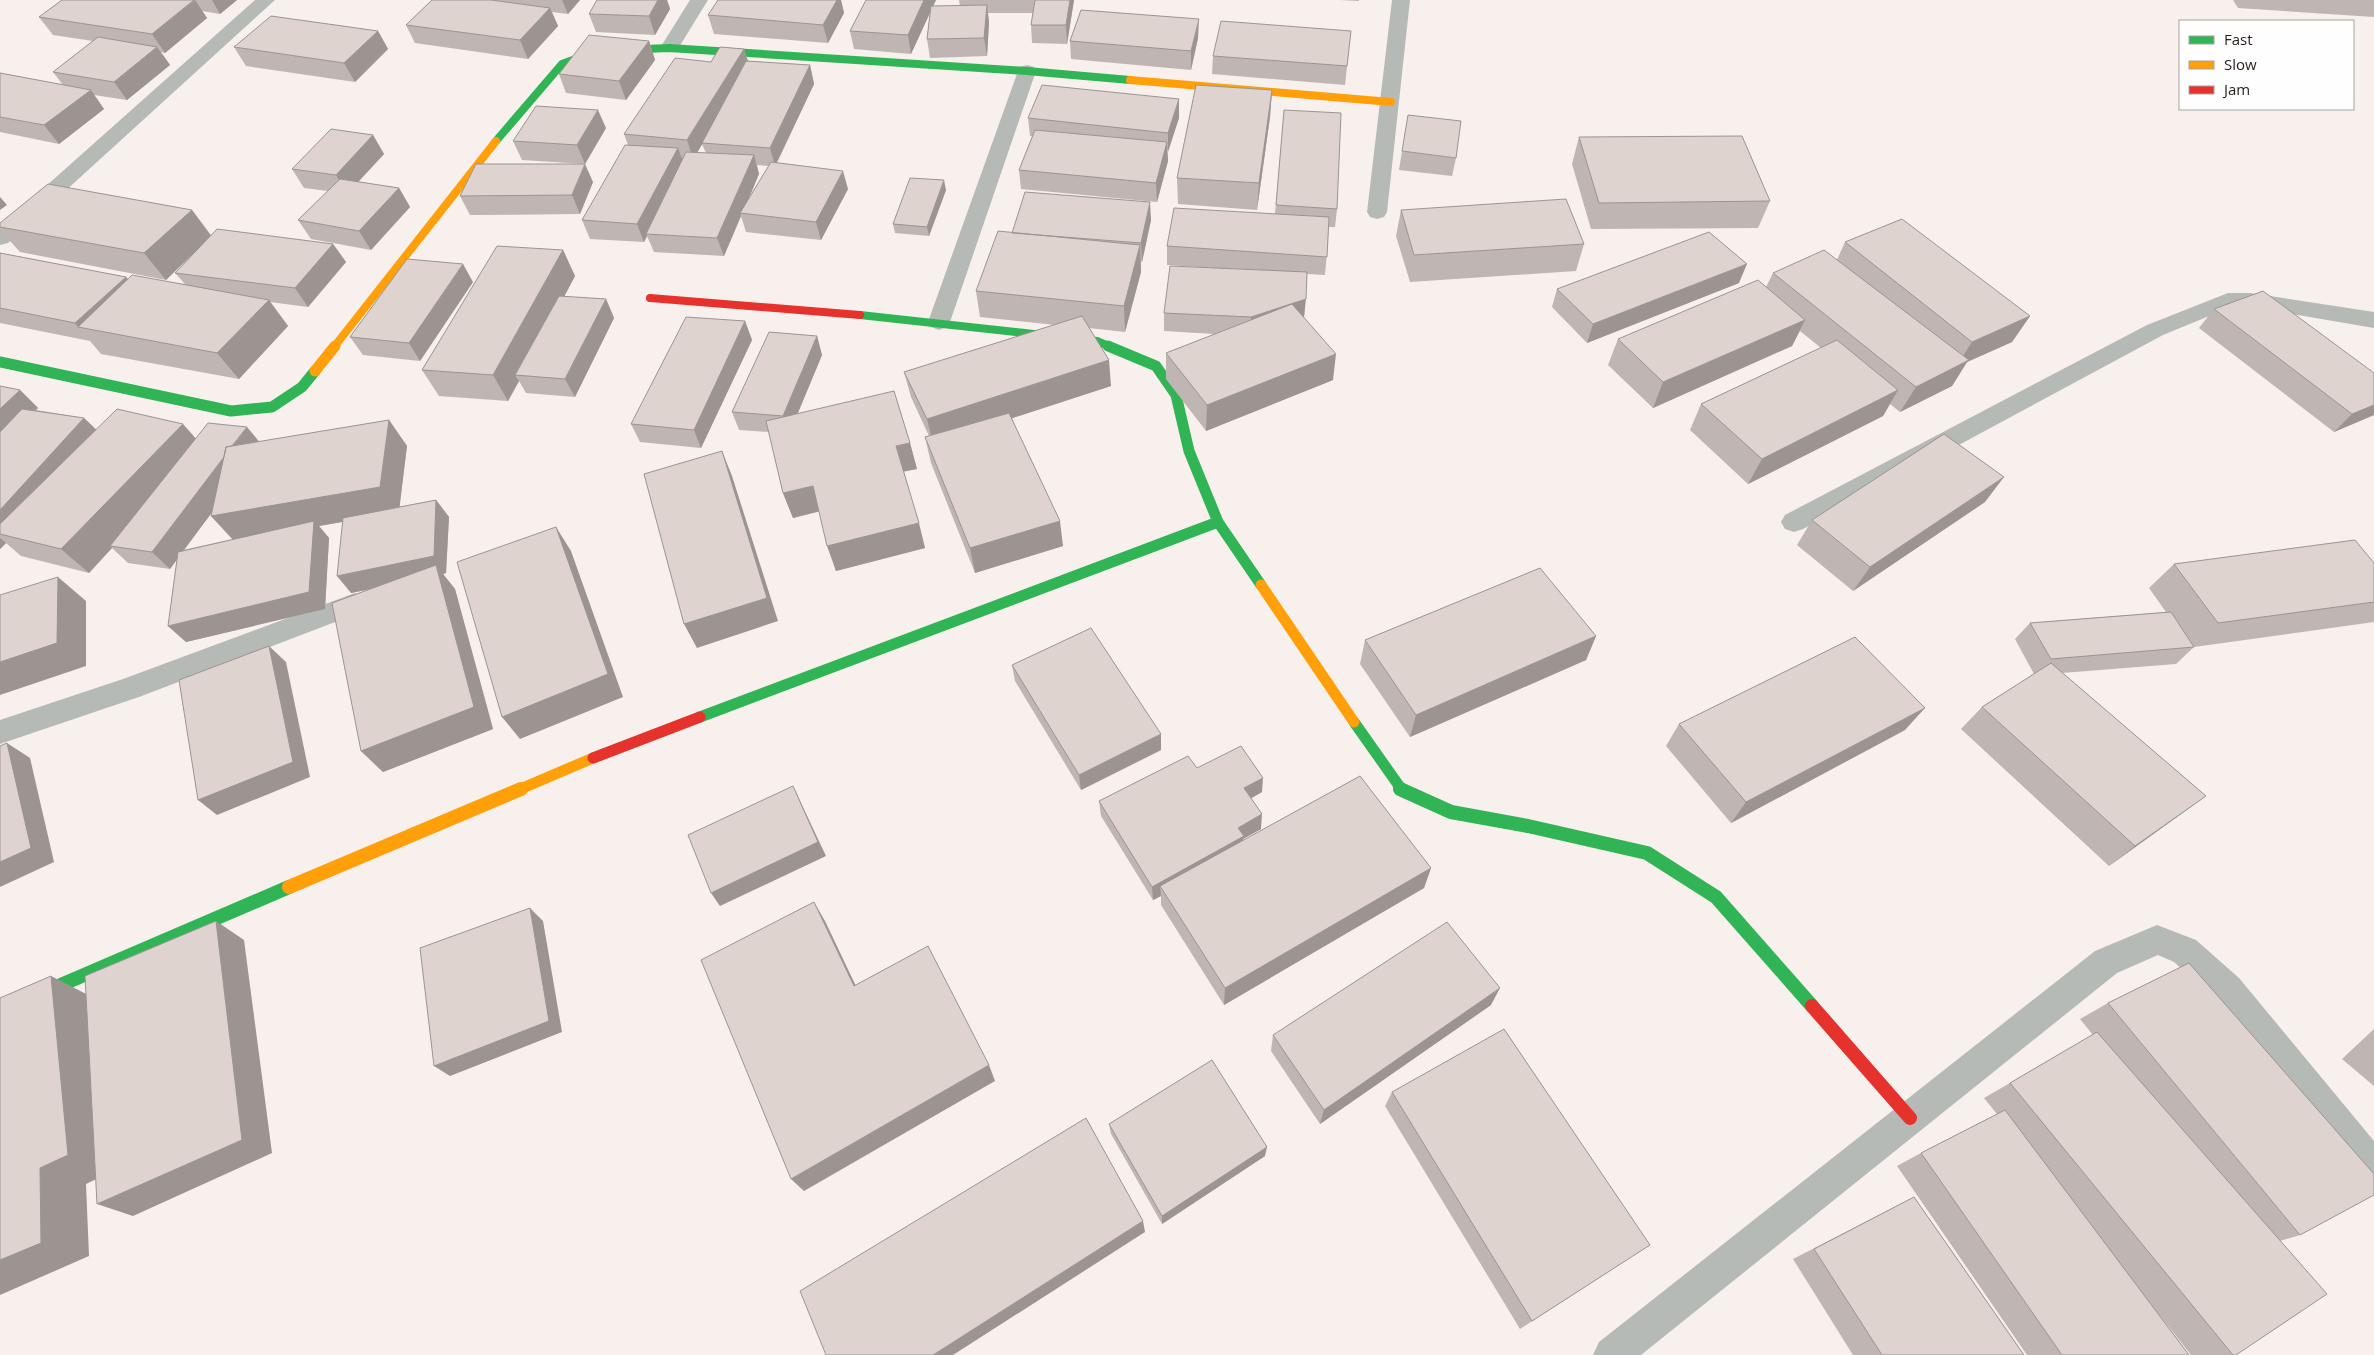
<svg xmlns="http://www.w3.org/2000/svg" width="2374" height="1355" font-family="'Open Sans',sans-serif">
<rect width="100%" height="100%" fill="#f7f0ed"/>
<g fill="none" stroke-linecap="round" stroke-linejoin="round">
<!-- street -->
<path fill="#b6bab7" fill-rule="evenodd" d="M 255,0 L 275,0 L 8,243 L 0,245 L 0,227 Z
M 690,0 L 708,0 L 676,52 L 662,52 L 660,48 Z
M 1392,0 L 1410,0 L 1387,212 L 1384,217 L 1377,219 L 1370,217 L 1367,212 Z
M 1027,65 L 1034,67 L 1036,71 L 950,322 L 947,327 L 939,330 L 931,327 L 928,322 L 1018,71 L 1020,67 Z
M 2228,293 L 2250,293 L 2374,312 L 2374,328 L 2250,307 L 2231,307 L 2163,335 L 1803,529 L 1794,532 L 1785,529 L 1781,522 L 1785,515 L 2147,325 Z
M 355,593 L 364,597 L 368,604 L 364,611 L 139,697 L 0,744 L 0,720 L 123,679 Z
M 2157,925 L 2196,940 L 2239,978 L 2374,1141 L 2374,1185 L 2362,1180 L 2217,1000 L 2174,962 L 2158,955 L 2117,973 L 1641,1355 L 1593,1355 L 1599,1342 L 2095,951 Z"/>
<!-- fast-far2 -->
<path stroke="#30b455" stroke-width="8" d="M 496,141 L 562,64 L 597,51 L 669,48 L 1027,71 L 1130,80
M 860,315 L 1097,341 L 1111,347"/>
<!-- fast-far1 -->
<path stroke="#30b455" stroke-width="11" d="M 1108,346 L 1156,366 L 1176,395 L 1189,451 L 1218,522 L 1261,585
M 0,362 L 231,411 L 272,407 L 302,387 L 315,371
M 700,717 L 1218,522
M 1354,722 L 1402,790"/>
<!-- fast -->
<path stroke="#30b455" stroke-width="14" d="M 1400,789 L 1451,812 L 1528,826 L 1647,853 L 1716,897 L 1812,1006
M 0,1011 L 289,887"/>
<!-- slow-far2 -->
<path stroke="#ff9f0a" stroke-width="8" d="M 1130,80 L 1391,102
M 334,347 L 496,141"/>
<!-- slow-far1 -->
<path stroke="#ff9f0a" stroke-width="11" d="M 315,371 L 335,346
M 1261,585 L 1354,722
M 518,790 L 593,758"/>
<!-- slow -->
<path stroke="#ff9f0a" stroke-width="14" d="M 289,887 L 521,789"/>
<!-- jam-far2 -->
<path stroke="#e5322d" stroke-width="8" d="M 650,298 L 860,315"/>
<!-- jam-far1 -->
<path stroke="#e5322d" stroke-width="11" d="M 593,758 L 700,717"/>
<!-- jam -->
<path stroke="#e5322d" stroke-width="14" d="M 1812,1006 L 1910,1118"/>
</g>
<!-- wall -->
<path fill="#bfb5b2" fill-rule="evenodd" d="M 62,0 L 237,0 L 220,14 L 202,11 L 207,18 L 165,53 L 161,52 L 170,65 L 127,100 L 94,95 L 104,109 L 59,144 L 0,132 L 0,73 L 63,85 L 53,72 L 93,41 L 53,35 L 39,17 Z
M 432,0 L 580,0 L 568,14 L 552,12 L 558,26 L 528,59 L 415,43 L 406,25 Z
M 597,0 L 667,0 L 670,9 L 655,35 L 596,32 L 589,14 Z
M 718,0 L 841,0 L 844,13 L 828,43 L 714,34 L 708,15 Z
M 866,0 L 936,0 L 933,6 L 960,6 L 959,0 L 1074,0 L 1067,44 L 1032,43 L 1031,25 L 1033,13 L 988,13 L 989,23 L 987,56 L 930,58 L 927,39 L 930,12 L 911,54 L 854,49 L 850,31 Z
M 1340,0 L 1359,0 L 1359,1 Z
M 2233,0 L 2374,0 L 2374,17 L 2238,8 Z
M 378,31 L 388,49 L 355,82 L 246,66 L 234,47 Z
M 1351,31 L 1345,85 L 1212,74 L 1213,56 Z
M 1198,38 L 1191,70 L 1071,59 L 1070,41 Z
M 649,41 L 655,60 L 626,100 L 566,93 L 559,74 Z
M 744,49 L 748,61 L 810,65 L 814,84 L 777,163 L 848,189 L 821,240 L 746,232 L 741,216 L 724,256 L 654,252 L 647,236 L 644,242 L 590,239 L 582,220 L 628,145 L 624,134 L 711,62 ZM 702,144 L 706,153 L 697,153 ZM 757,165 L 769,166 L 748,201 L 759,174 Z
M 1272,90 L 1270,117 L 1257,210 L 1178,204 L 1177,178 Z
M 1179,99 L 1179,118 L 1167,152 L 1168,161 L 1157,202 L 1021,189 L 1019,170 L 1032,136 L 1030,136 L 1028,118 Z
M 1284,110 L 1337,209 L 1335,227 L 1329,227 L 1325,275 L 1307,274 L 1304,317 L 1333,380 L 1206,431 L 1166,379 L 1166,353 L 1215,334 L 1164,331 L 1164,313 L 1214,268 L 1167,265 L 1167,246 L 1275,214 Z
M 606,128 L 585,164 L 522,160 L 513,141 Z
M 373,135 L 384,154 L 358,182 L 399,188 L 410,207 L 371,250 L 311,239 L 298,220 L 328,191 L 304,188 L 292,169 Z
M 1579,137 L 1770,201 L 1758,228 L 1591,229 L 1572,164 Z
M 1402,151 L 1456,158 L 1452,176 L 1399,170 Z
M 593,182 L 580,214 L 470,215 L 460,196 Z
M 946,190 L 929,236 L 895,233 L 893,224 Z
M 192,210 L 211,235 L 333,244 L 346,262 L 308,307 L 270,302 L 288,326 L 239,379 L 101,354 L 90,341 L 0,323 L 0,253 L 126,277 L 128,279 L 185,284 L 175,273 L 194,252 L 166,280 L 20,252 L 0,230 L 0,223 Z
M 1401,210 L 1584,244 L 1576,271 L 1410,282 L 1396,236 Z
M 1151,220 L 1142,262 L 1141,262 L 1141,272 L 1125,332 L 1089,328 L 1111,386 L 1012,418 L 1063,546 L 975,573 L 931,463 L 925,437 L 929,436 L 911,397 L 904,372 L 1055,325 L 980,317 L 976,291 L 1012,233 Z
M 1845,242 L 2030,316 L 2012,342 L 1967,362 L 1952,386 L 1900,412 L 1890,404 L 1883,416 L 1748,484 L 1690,430 L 1701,404 L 1821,348 L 1800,331 L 1792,346 L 1653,408 L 1608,365 L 1618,339 L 1766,287 L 1773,273 L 1837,260 Z
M 563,250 L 575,276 L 564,297 L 606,299 L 614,318 L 575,397 L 526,393 L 519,381 L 508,401 L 439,396 L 422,370 Z
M 473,282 L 420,361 L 363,355 L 350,337 Z
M 1739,283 L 1587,343 L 1552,307 L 1557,289 Z
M 2214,309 L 2374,373 L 2374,415 L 2334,432 L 2199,328 Z
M 745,321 L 752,340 L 701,448 L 640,442 L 631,424 Z
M 817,336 L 822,355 L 798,413 L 910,443 L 917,469 L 903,471 L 925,548 L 836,571 L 819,511 L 793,518 L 783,493 L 769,432 L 739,430 L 732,412 Z
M 0,386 L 20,390 L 38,408 L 36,410 L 84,418 L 96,430 L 196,438 L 260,442 L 389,420 L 407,446 L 399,507 L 436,500 L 449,517 L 446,573 L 443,574 L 455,589 L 493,729 L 383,772 L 361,751 L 371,589 L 351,593 L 342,522 L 319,526 L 329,538 L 325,609 L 186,642 L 168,626 L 177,559 L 170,569 L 128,563 L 112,548 L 89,573 L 21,556 L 6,543 L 0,549 ZM 212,512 L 211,516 L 233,539 L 183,550 Z
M 1985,502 L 1853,591 L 1797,545 L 1812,520 Z
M 2374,563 L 2374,622 L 2194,647 L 2176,664 L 2062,673 L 2206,796 L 2109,866 L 1961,729 L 1982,707 L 2034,674 L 2015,639 L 2030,623 L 2166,612 L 2149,588 L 2174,564 Z
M 1596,636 L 1586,660 L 1410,737 L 1360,664 L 1365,640 Z
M 1012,665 L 1161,750 L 1081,790 L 1015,681 Z
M 1679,724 L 1905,730 L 1731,823 L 1666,746 Z
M 1197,768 L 1262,792 L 1251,798 L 1261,829 L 1243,839 L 1243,840 L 1431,868 L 1424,888 L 1224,1005 L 1161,905 L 1161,896 L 1153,900 L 1101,816 L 1099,801 Z
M 2108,1003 L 2300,1235 L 2280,1241 L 2236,1355 L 2191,1355 L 2158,1313 L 2189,1355 L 2027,1355 L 1897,1166 L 1921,1153 L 1997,1114 L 1984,1098 L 2093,1035 L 2080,1019 Z
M 1491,1005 L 1320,1124 L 1271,1051 L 1273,1035 Z
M 2374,1029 L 2374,1086 L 2342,1059 Z
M 1392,1092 L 1634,1255 L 1520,1329 L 1385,1106 Z
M 1109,1124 L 1265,1156 L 1162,1224 L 1111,1134 Z
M 1914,1197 L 2024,1355 L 1853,1355 L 1793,1259 Z"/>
<!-- shaded-wall -->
<path fill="#9b9491" d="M 195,0 L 207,18 L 165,53 L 152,34 Z
M 212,0 L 237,0 L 220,14 Z
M 562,0 L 580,0 L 568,14 Z
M 658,0 L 667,0 L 670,9 L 655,35 L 649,16 Z
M 837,0 L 841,0 L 844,13 L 828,43 L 823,25 Z
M 924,0 L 936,0 L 911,54 L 908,35 Z
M 1070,0 L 1074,0 L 1067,44 L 1066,25 Z
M 987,5 L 989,23 L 987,56 L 984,38 Z
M 550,8 L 558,26 L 528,59 L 520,40 Z
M 1199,19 L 1198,38 L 1191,70 L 1191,51 Z
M 378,31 L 388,49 L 355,82 L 344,63 Z
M 649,41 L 655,60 L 626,100 L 619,81 Z
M 157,47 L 170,65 L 127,100 L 114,82 Z
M 744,49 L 750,68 L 693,159 L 687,140 Z
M 810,65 L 814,84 L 775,166 L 770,148 Z
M 91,90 L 104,109 L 59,144 L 44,125 Z
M 1272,90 L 1270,117 L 1257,210 L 1259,183 Z
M 1179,99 L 1179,118 L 1168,152 L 1168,133 Z
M 598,110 L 606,128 L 585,164 L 577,145 Z
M 373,135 L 384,154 L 347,194 L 336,175 Z
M 1167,142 L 1168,161 L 1157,202 L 1156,183 Z
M 678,148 L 685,167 L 646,234 L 647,236 L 644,242 L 637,224 Z
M 754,155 L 759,174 L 742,214 L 740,213 L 741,216 L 724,256 L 717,238 Z
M 585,164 L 593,182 L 580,214 L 572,195 Z
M 843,171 L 848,189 L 821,240 L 816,222 Z
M 944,180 L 946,190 L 929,236 L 927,227 Z
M 399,188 L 410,207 L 371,250 L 359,231 Z
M 0,197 L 7,205 L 0,210 Z
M 1150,202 L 1151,220 L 1142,262 L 1141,243 Z
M 192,210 L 211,236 L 166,280 L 144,253 Z
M 333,244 L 346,262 L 308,307 L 295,288 Z
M 1140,245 L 1141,272 L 1125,332 L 1124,306 Z
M 563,250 L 575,276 L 522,376 L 515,375 L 519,381 L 508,401 L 493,375 Z
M 463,264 L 473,282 L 420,361 L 409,343 Z
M 1747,264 L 1739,283 L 1587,343 L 1593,324 Z
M 126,277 L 141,296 L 79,328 L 75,323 Z
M 606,299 L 614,318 L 575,397 L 565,379 Z
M 1306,299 L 1304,317 L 1250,335 L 1251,317 Z
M 269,300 L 288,326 L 239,379 L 217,353 Z
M 2030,316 L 2012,342 L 1967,362 L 1952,386 L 1900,412 L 1916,387 L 1956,367 L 1972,342 Z
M 1805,320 L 1792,346 L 1653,408 L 1663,382 Z
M 745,321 L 752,340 L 701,448 L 694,430 Z
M 817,336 L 822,355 L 789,434 L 783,416 Z
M 1336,354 L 1333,380 L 1206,431 L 1207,405 Z
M 1109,360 L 1111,386 L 933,444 L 927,419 Z
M 20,390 L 38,408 L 0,444 L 0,409 Z
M 1898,390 L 1883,416 L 1748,484 L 1762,459 Z
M 2374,405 L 2374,415 L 2334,432 L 2352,414 Z
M 84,418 L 102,435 L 0,534 L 0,510 Z
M 389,420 L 407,446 L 399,512 L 319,526 L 329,538 L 325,609 L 186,642 L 168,626 L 234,541 L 211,516 Z
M 183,424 L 206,450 L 110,546 L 112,548 L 89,573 L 61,549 Z
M 247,427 L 262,445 L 170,569 L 152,552 Z
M 910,443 L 917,469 L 902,472 L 896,446 Z
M 722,451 L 732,476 L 778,621 L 697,648 L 684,624 Z
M 2004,477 L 1985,502 L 1853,591 L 1870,567 Z
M 813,486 L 821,511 L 793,518 L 783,493 Z
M 436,500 L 449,517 L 446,573 L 443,574 L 455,589 L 493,729 L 383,772 L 361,751 L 439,575 L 351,593 L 337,576 Z
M 1060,521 L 1063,546 L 975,573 L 970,548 Z
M 919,523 L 925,548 L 836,571 L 827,546 Z
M 556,527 L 571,551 L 623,697 L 520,739 L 502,717 Z
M 0,538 L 6,543 L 0,549 Z
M 58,577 L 86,601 L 86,666 L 0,695 L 0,662 Z
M 1596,636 L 1586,660 L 1410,737 L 1416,715 Z
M 269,646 L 286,662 L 310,777 L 217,815 L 198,800 Z
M 1925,708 L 1905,730 L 1731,823 L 1746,802 Z
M 1161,734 L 1161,750 L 1081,790 L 1079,775 Z
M 7,743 L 30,758 L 54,862 L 0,887 L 0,862 Z
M 1263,778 L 1262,792 L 1243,803 L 1244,788 Z
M 793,786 L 826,856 L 720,906 L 711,893 Z
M 2206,796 L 2177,817 L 2109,866 L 2135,846 Z
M 1262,814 L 1261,829 L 1243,839 L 1243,850 L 1160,886 L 1161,896 L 1153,900 L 1152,887 L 1238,828 Z
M 1431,868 L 1424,888 L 1224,1005 L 1225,988 Z
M 814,902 L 825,921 L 864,1003 L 854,986 Z
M 530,908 L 543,921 L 562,1032 L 450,1076 L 434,1066 Z
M 216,921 L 244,940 L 272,1153 L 133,1216 L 97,1204 Z
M 51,976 L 94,998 L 113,1171 L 86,1184 L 89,1256 L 0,1295 L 0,1260 L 40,1168 Z
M 1500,988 L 1491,1005 L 1320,1124 L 1324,1110 Z
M 989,1065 L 995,1081 L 804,1191 L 791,1179 Z
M 1267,1147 L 1265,1156 L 1162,1224 L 1162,1216 Z
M 1143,1221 L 1145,1232 L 953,1355 L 933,1355 Z"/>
<!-- building -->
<path fill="#ded3cf" stroke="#9b9491" d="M 62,0 L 194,0 L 152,34 L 39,17 Z
M 432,0 L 491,0 L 550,8 L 520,40 L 406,25 Z
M 597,0 L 658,0 L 649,16 L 589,14 Z
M 718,0 L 837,0 L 823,25 L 708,15 Z
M 866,0 L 924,0 L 908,35 L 850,31 Z
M 1035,0 L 1070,0 L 1066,25 L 1031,25 Z
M 987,5 L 984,38 L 927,39 L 931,6 Z
M 1081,10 L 1199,19 L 1191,51 L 1070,41 Z
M 271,16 L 378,31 L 344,63 L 234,47 Z
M 1221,21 L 1351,31 L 1347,66 L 1213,56 Z
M 589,35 L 649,41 L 619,81 L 559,74 Z
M 98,37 L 157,47 L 114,82 L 53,72 Z
M 720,47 L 744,49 L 687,140 L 624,134 L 675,58 L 711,62 Z
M 746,61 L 810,65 L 770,148 L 702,143 Z
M 0,73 L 91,90 L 44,125 L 0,117 Z
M 1042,85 L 1179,99 L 1168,133 L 1028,118 Z
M 1196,85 L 1272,90 L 1259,183 L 1177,178 Z
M 536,106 L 598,110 L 577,145 L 513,141 Z
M 1284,110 L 1341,113 L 1337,209 L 1276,205 Z
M 1408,115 L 1461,121 L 1456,158 L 1402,151 Z
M 331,129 L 373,135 L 336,175 L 292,169 Z
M 1035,130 L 1167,142 L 1156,183 L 1019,170 Z
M 1742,136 L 1770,201 L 1599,203 L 1579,137 Z
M 625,145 L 678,148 L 637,224 L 582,220 Z
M 686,152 L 754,155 L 717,238 L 646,234 Z
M 771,162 L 843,171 L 816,222 L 740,213 Z
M 476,164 L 585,164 L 572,195 L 460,196 Z
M 910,178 L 944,180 L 927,227 L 893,224 Z
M 340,179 L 399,188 L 359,231 L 298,220 Z
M 48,184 L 192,210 L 144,253 L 0,227 L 0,223 Z
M 1025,192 L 1150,202 L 1141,243 L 1012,233 Z
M 1566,199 L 1584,244 L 1414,255 L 1401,210 Z
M 1174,208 L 1329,217 L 1327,257 L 1167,246 Z
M 1902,219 L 2030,316 L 1972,342 L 1845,242 Z
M 217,229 L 333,244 L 295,288 L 175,273 Z
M 998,231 L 1140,245 L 1124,306 L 976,291 Z
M 1709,232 L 1747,264 L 1593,324 L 1557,289 Z
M 497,246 L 563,250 L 493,375 L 422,370 Z
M 1824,250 L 1969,360 L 1916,387 L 1773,273 Z
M 0,253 L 126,277 L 75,323 L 0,308 Z
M 407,259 L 463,264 L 409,343 L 350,337 Z
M 1170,266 L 1307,272 L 1306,299 L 1251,317 L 1164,313 Z
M 132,275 L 269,300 L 217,353 L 78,327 Z
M 1758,280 L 1805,320 L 1663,382 L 1618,339 Z
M 2263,291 L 2374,373 L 2374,405 L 2352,414 L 2214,309 Z
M 559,296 L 606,299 L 565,379 L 515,375 Z
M 1292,304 L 1336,354 L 1207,405 L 1166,353 Z
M 1082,316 L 1109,360 L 927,419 L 904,372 Z
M 686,317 L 745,321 L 694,430 L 631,424 Z
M 769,332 L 817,336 L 783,416 L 732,412 Z
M 1837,340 L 1898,390 L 1762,459 L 1701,404 Z
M 0,386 L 20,390 L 0,409 Z
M 894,391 L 910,443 L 896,446 L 919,523 L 827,546 L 813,486 L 783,493 L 766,421 Z
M 22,409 L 84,418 L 0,510 L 0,432 Z
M 117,409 L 183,424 L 61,549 L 0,534 L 0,524 Z
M 1009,413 L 1060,521 L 970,548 L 925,437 Z
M 389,420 L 380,487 L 211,516 L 226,447 Z
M 208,423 L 247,427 L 232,446 L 226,447 L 224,457 L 152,552 L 110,546 Z
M 1944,434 L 2004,477 L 1870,567 L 1812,520 Z
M 722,451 L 767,598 L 684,624 L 644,474 Z
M 436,500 L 434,556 L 337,576 L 343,518 Z
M 314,521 L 309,592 L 168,626 L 178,552 Z
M 556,527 L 608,674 L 502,717 L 457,562 Z
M 2355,540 L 2374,563 L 2374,602 L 2218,623 L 2174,564 Z
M 436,565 L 474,707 L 361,751 L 332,603 Z
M 1540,568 L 1596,636 L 1416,715 L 1365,640 Z
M 58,577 L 57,643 L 0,662 L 0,595 Z
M 2171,612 L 2194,647 L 2051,659 L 2030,623 Z
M 1091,628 L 1161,734 L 1079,775 L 1012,665 Z
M 1855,637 L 1925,708 L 1746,802 L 1679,724 Z
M 269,646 L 293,762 L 198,800 L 179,680 Z
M 2051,663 L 2206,796 L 2135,846 L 1982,707 Z
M 7,743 L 31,848 L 0,862 L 0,746 Z
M 1241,746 L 1263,778 L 1244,788 L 1262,814 L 1238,828 L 1244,836 L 1152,887 L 1099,801 L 1188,756 L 1197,768 Z
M 1360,776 L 1431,868 L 1225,988 L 1160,886 Z
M 793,786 L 818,842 L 711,893 L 688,835 Z
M 814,902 L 854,986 L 928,946 L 989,1065 L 791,1179 L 701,960 Z
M 530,908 L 549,1021 L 434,1066 L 420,948 Z
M 216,921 L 242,1140 L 97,1204 L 85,976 Z
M 1447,922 L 1500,988 L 1324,1110 L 1273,1035 Z
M 2189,963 L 2374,1174 L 2374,1195 L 2300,1235 L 2108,1003 Z
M 51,976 L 68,1155 L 40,1168 L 41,1243 L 0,1260 L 0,998 Z
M 1504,1029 L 1650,1245 L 1532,1321 L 1392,1092 Z
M 2097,1032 L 2327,1294 L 2236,1355 L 2233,1355 L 2010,1083 Z
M 1212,1060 L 1267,1147 L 1162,1216 L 1109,1124 Z
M 2005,1110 L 2189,1355 L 2062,1355 L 1921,1153 Z
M 1086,1118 L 1143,1221 L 933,1355 L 826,1355 L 800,1291 Z
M 1914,1197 L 2024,1355 L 1882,1355 L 1814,1249 Z"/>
<!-- legend -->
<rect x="2179" y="20" width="175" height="90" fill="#fefefe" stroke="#a8a4a2"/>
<rect x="2189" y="36" width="25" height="8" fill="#30b455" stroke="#a8a4a2"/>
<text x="2224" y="45" font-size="15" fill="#271c18">Fast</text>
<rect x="2189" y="61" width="25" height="8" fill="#ff9f0a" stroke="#a8a4a2"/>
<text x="2224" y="70" font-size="15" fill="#271c18">Slow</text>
<rect x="2189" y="86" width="25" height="8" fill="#e5322d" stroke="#a8a4a2"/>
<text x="2224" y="95" font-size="15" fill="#271c18">Jam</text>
</svg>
